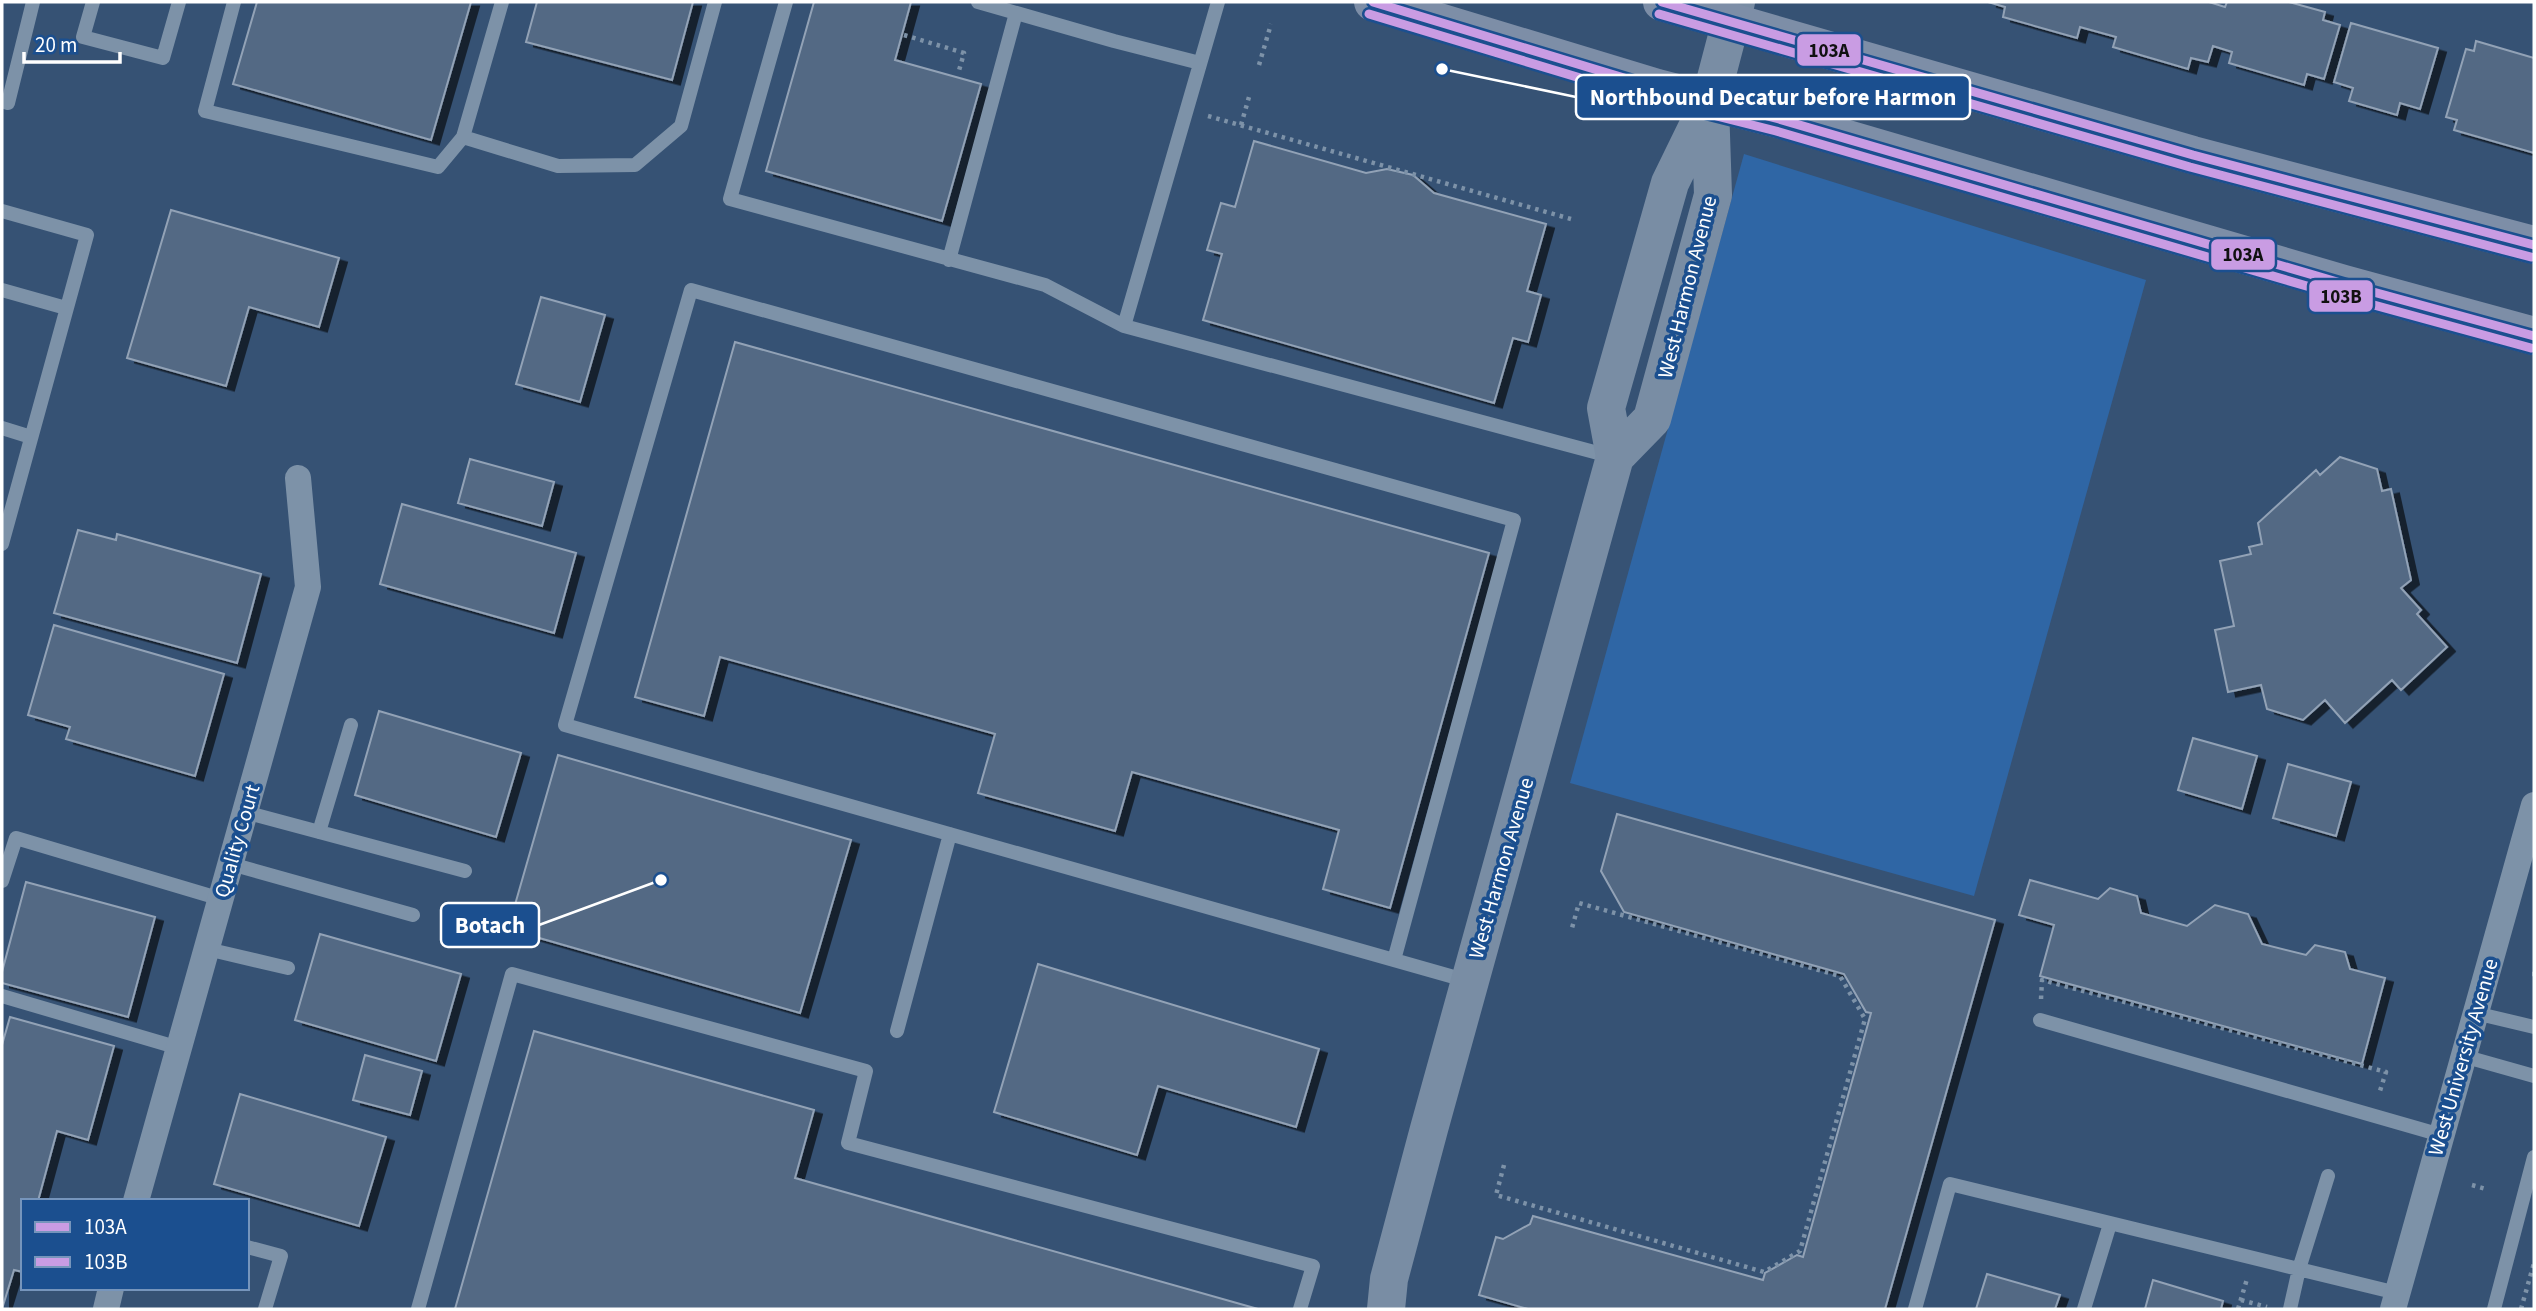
<svg xmlns="http://www.w3.org/2000/svg" width="2536" height="1311" font-family="'Source Sans 3',sans-serif">
<defs>
<filter id="shadow"><feDropShadow dx="8" dy="4.5" stdDeviation="0" flood-color="#0009"/></filter>
</defs>
<rect width="100%" height="100%" fill="#365274"/>
<!-- green -->
<path fill="#2f66a5" d="M 1744,154 L 2146,280 L 1974,896 L 1570,783 Z"/>
<!-- building -->
<path fill="#526984" stroke="#92a2b6" stroke-width="2" filter="url(#shadow)" d="M 257,2 L 471,2 L 431,140 L 233,84 Z
M 537,2 L 693,2 L 672,80 L 526,42 Z
M 814,2 L 911,2 L 895,60 L 981,84 L 942,221 L 766,171 Z
M 1988,2 L 2209,2 L 2225,7 L 2227,2 L 2289,2 L 2325,12 L 2323,20 L 2340,25 L 2324,79 L 2307,74 L 2304,85 L 2229,63 L 2232,52 L 2213,46 L 2208,62 L 2191,58 L 2188,69 L 2113,47 L 2116,37 L 2080,27 L 2077,38 L 2003,17 L 2005,7 Z
M 2351,23 L 2438,48 L 2420,109 L 2400,103 L 2397,115 L 2349,101 L 2353,88 L 2334,82 Z
M 2476,41 L 2534,58 L 2534,153 L 2454,130 L 2457,120 L 2446,117 L 2466,49 L 2474,51 Z
M 1254,141 L 1366,173 L 1387,169 L 1413,175 L 1434,193 L 1546,224 L 1527,291 L 1541,295 L 1528,342 L 1513,338 L 1494,403 L 1203,320 L 1222,254 L 1207,250 L 1221,203 L 1235,207 Z
M 171,210 L 339,258 L 319,327 L 249,307 L 226,386 L 127,358 Z
M 541,297 L 605,315 L 580,402 L 516,384 Z
M 735,342 L 1489,553 L 1390,908 L 1323,889 L 1339,830 L 1132,772 L 1115,831 L 978,793 L 995,734 L 720,657 L 704,716 L 635,697 Z
M 2340,457 L 2377,469 L 2382,491 L 2391,489 L 2411,580 L 2401,588 L 2421,610 L 2417,614 L 2447,647 L 2401,690 L 2392,680 L 2345,723 L 2325,700 L 2303,720 L 2267,709 L 2261,685 L 2228,692 L 2215,630 L 2234,626 L 2220,561 L 2251,554 L 2249,547 L 2262,544 L 2258,523 L 2316,470 L 2320,475 Z
M 470,459 L 554,482 L 542,526 L 458,503 Z
M 402,504 L 576,553 L 554,633 L 380,584 Z
M 78,530 L 116,540 L 117,534 L 261,574 L 237,663 L 54,613 Z
M 54,625 L 224,674 L 195,776 L 66,739 L 70,727 L 28,715 Z
M 379,711 L 521,753 L 496,837 L 355,795 Z
M 2193,738 L 2257,756 L 2242,809 L 2178,790 Z
M 558,755 L 851,840 L 800,1013 L 508,929 Z
M 2288,764 L 2351,782 L 2336,836 L 2273,818 Z
M 1617,814 L 1995,920 L 1885,1309 L 1528,1309 L 1479,1295 L 1496,1237 L 1503,1239 L 1530,1224 L 1533,1216 L 1763,1280 L 1765,1273 L 1797,1255 L 1803,1257 L 1871,1013 L 1866,1012 L 1844,974 L 1624,912 L 1601,871 Z
M 2030,880 L 2098,899 L 2110,888 L 2137,896 L 2141,913 L 2187,926 L 2215,905 L 2248,914 L 2262,944 L 2306,955 L 2315,945 L 2345,952 L 2350,969 L 2385,978 L 2362,1064 L 2040,976 L 2054,925 L 2019,915 Z
M 26,882 L 155,917 L 128,1017 L 2,983 L 2,972 Z
M 320,934 L 461,974 L 436,1061 L 295,1020 Z
M 1038,964 L 1319,1049 L 1296,1127 L 1158,1086 L 1137,1155 L 994,1112 Z
M 10,1017 L 114,1046 L 88,1140 L 57,1131 L 38,1201 L 23,1201 L 23,1272 L 14,1270 L 2,1309 L 2,1045 Z
M 534,1031 L 814,1110 L 795,1178 L 1258,1309 L 455,1309 Z
M 365,1055 L 422,1071 L 410,1115 L 353,1100 Z
M 240,1094 L 386,1137 L 359,1226 L 214,1184 Z
M 1987,1274 L 2060,1295 L 2055,1309 L 1976,1309 Z
M 2153,1280 L 2223,1301 L 2221,1309 L 2145,1309 Z"/>
<g fill="none" stroke-linecap="round" stroke-linejoin="round">
<!-- path -->
<path stroke="#7d92a8" stroke-width="4.5" stroke-dasharray="3.5 5" stroke-linecap="butt" d="M 904,35 L 964,53 L 958,74
M 1259,65 L 1271,24
M 1208,116 L 1571,219
M 1241,125 L 1249,97
M 2532,974 L 2534,974
M 2041,999 L 2042,980 L 2386,1072 L 2379,1094
M 1504,1165 L 1496,1195 L 1764,1272 L 1800,1251 L 1865,1019 L 1840,976 L 1579,903 L 1572,928
M 2472,1185 L 2486,1189
M 2241,1300 L 2267,1307
M 2238,1309 L 2247,1279
M 2521,1309 L 2534,1263"/>
<!-- service -->
<path stroke="#7d92a8" stroke-width="14" d="M 93,2 L 83,37 L 163,58 L 179,2
M 234,2 L 205,111 L 438,167 L 463,137
M 502,2 L 463,137 L 558,166 L 635,165 L 681,126 L 715,2
M 786,2 L 730,199 L 1045,285 L 1124,326 L 1613,457
M 978,2 L 1114,41 L 1200,63
M 2,101 L 8,103 L 33,2
M 2,211 L 87,235 L 2,544
M 949,260 L 1016,13
M 2,290 L 66,308
M 1124,326 L 1218,2
M 2,428 L 31,437
M 245,812 L 465,871
M 319,832 L 351,725
M 231,864 L 413,915
M 2,881 L 16,838 L 221,899
M 207,949 L 288,968
M 1394,960 L 1514,520 L 691,290 L 565,725 L 1468,981
M 2,996 L 179,1048
M 2475,1013 L 2534,1027
M 2040,1020 L 2441,1135
M 897,1031 L 950,834
M 2463,1056 L 2534,1076
M 247,1247 L 281,1256 L 265,1309
M 418,1309 L 512,974 L 866,1071 L 848,1143 L 1313,1266 L 1300,1309
M 1915,1309 L 1950,1184 L 2397,1293
M 2084,1309 L 2110,1224
M 2290,1309 L 2299,1269 L 2328,1176
M 2494,1309 L 2534,1157"/>
<!-- minor -->
<path stroke="#7d92a8" stroke-width="26" d="M 136,1201 L 308,587 L 298,478
M 106,1309 L 111,1288
M 2393,1309 L 2534,805"/>
<!-- secondary -->
<path stroke="#798da4" stroke-width="38" d="M 1615,457 L 1652,419 L 1713,195 L 1710,105
M 1386,1309 L 1389,1279 L 1429,1129 L 1615,457 L 1606,408 L 1670,183 L 1710,101 L 1736,2"/>
<!-- primary -->
<path stroke="#7d8ea7" stroke-width="38" d="M 1373,2 L 1657,88 L 1779,119 L 2344,284 L 2534,336
M 1662,2 L 2193,155 L 2534,245"/>
<!-- bus-1 casing -->
<g stroke="#1b4f8f" stroke-width="14">
<path id="bus-1" d="M 1373,2 L 1657,88 L 1779,119 L 2344,284 L 2534,336
M 1662,2 L 2193,155 L 2534,245"/>
</g>
<!-- bus-2 casing -->
<g stroke="#1b4f8f" stroke-width="14">
<path id="bus-2" d="M 1369,14 L 1653,100 L 1776,131 L 2341,296 L 2531,348
M 1659,14 L 2190,167 L 2531,257"/>
</g>
<!-- bus-1 -->
<use href="#bus-1" stroke="#c99ce3" stroke-width="9"/>
<!-- bus-2 -->
<use href="#bus-2" stroke="#c99ce3" stroke-width="9"/>
</g>
<g text-anchor="middle" dominant-baseline="central" stroke-width="7" stroke-linejoin="round" paint-order="stroke">
<!-- street labels -->
<g font-size="21" fill="#fff" stroke="#1b4f8f">
<text transform="translate(1687 287) rotate(-76)">West Harmon Avenue</text>
<text transform="translate(237 841) rotate(-74)">Quality Court</text>
<text transform="translate(1501 868) rotate(-74)">West Harmon Avenue</text>
<text transform="translate(2463 1057) rotate(-74)">West University Avenue</text>
</g>
</g>
<!-- callouts -->
<path fill="none" stroke="#fff" stroke-width="2.5" d="M1442 69L1576 97M661 880L539 925"/>
<g fill="#fff" stroke="#1b4f8f" stroke-width="2.5">
<circle cx="1442" cy="69" r="7"/>
<circle cx="661" cy="880" r="7"/>
</g>
<g fill="#1b4f8f" stroke="#fff" stroke-width="2.5">
<rect x="1576" y="75" width="394" height="44" rx="7"/>
<rect x="441" y="903" width="98" height="44" rx="7"/>
</g>
<g font-size="23" text-anchor="middle" font-weight="bold" fill="#fff">
<text x="1773" y="105">Northbound Decatur before Harmon</text>
<text x="490" y="933">Botach</text>
</g>
<g stroke="#1b4f8f" stroke-width="2.5">
<rect x="1796" y="33" width="66" height="34" rx="7" fill="#c99ce3"/>
<rect x="2210" y="238" width="66" height="33" rx="7" fill="#c99ce3"/>
<rect x="2308" y="279" width="66" height="34" rx="7" fill="#c99ce3"/>
</g>
<g font-size="19" text-anchor="middle" font-weight="bold" fill="#111">
<text x="1829" y="57">103A</text>
<text x="2243" y="261">103A</text>
<text x="2341" y="303">103B</text>
</g>
<!-- border -->
<rect width="2536" height="1311" fill="none" stroke="#ffffff" stroke-width="7"/>
<!-- legend -->
<rect x="21" y="1199" width="228" height="91" fill="#1b4f8f" stroke="#7695bc" stroke-width="2"/>
<rect x="35" y="1222" width="35" height="10" fill="#c99ce3" stroke="#7695bc" stroke-width="2"/>
<text x="84" y="1234" font-size="21" fill="#ffffff">103A</text>
<rect x="35" y="1257" width="35" height="10" fill="#c99ce3" stroke="#7695bc" stroke-width="2"/>
<text x="84" y="1269" font-size="21" fill="#ffffff">103B</text>
<!-- scale -->
<path d="M24 52v10h96v-10" fill="none" stroke="#ffffff" stroke-width="3.5"/>
<text x="35" y="52" font-size="21" fill="#ffffff" stroke="#1b4f8f" stroke-width="5" paint-order="stroke">20 m</text>
</svg>
